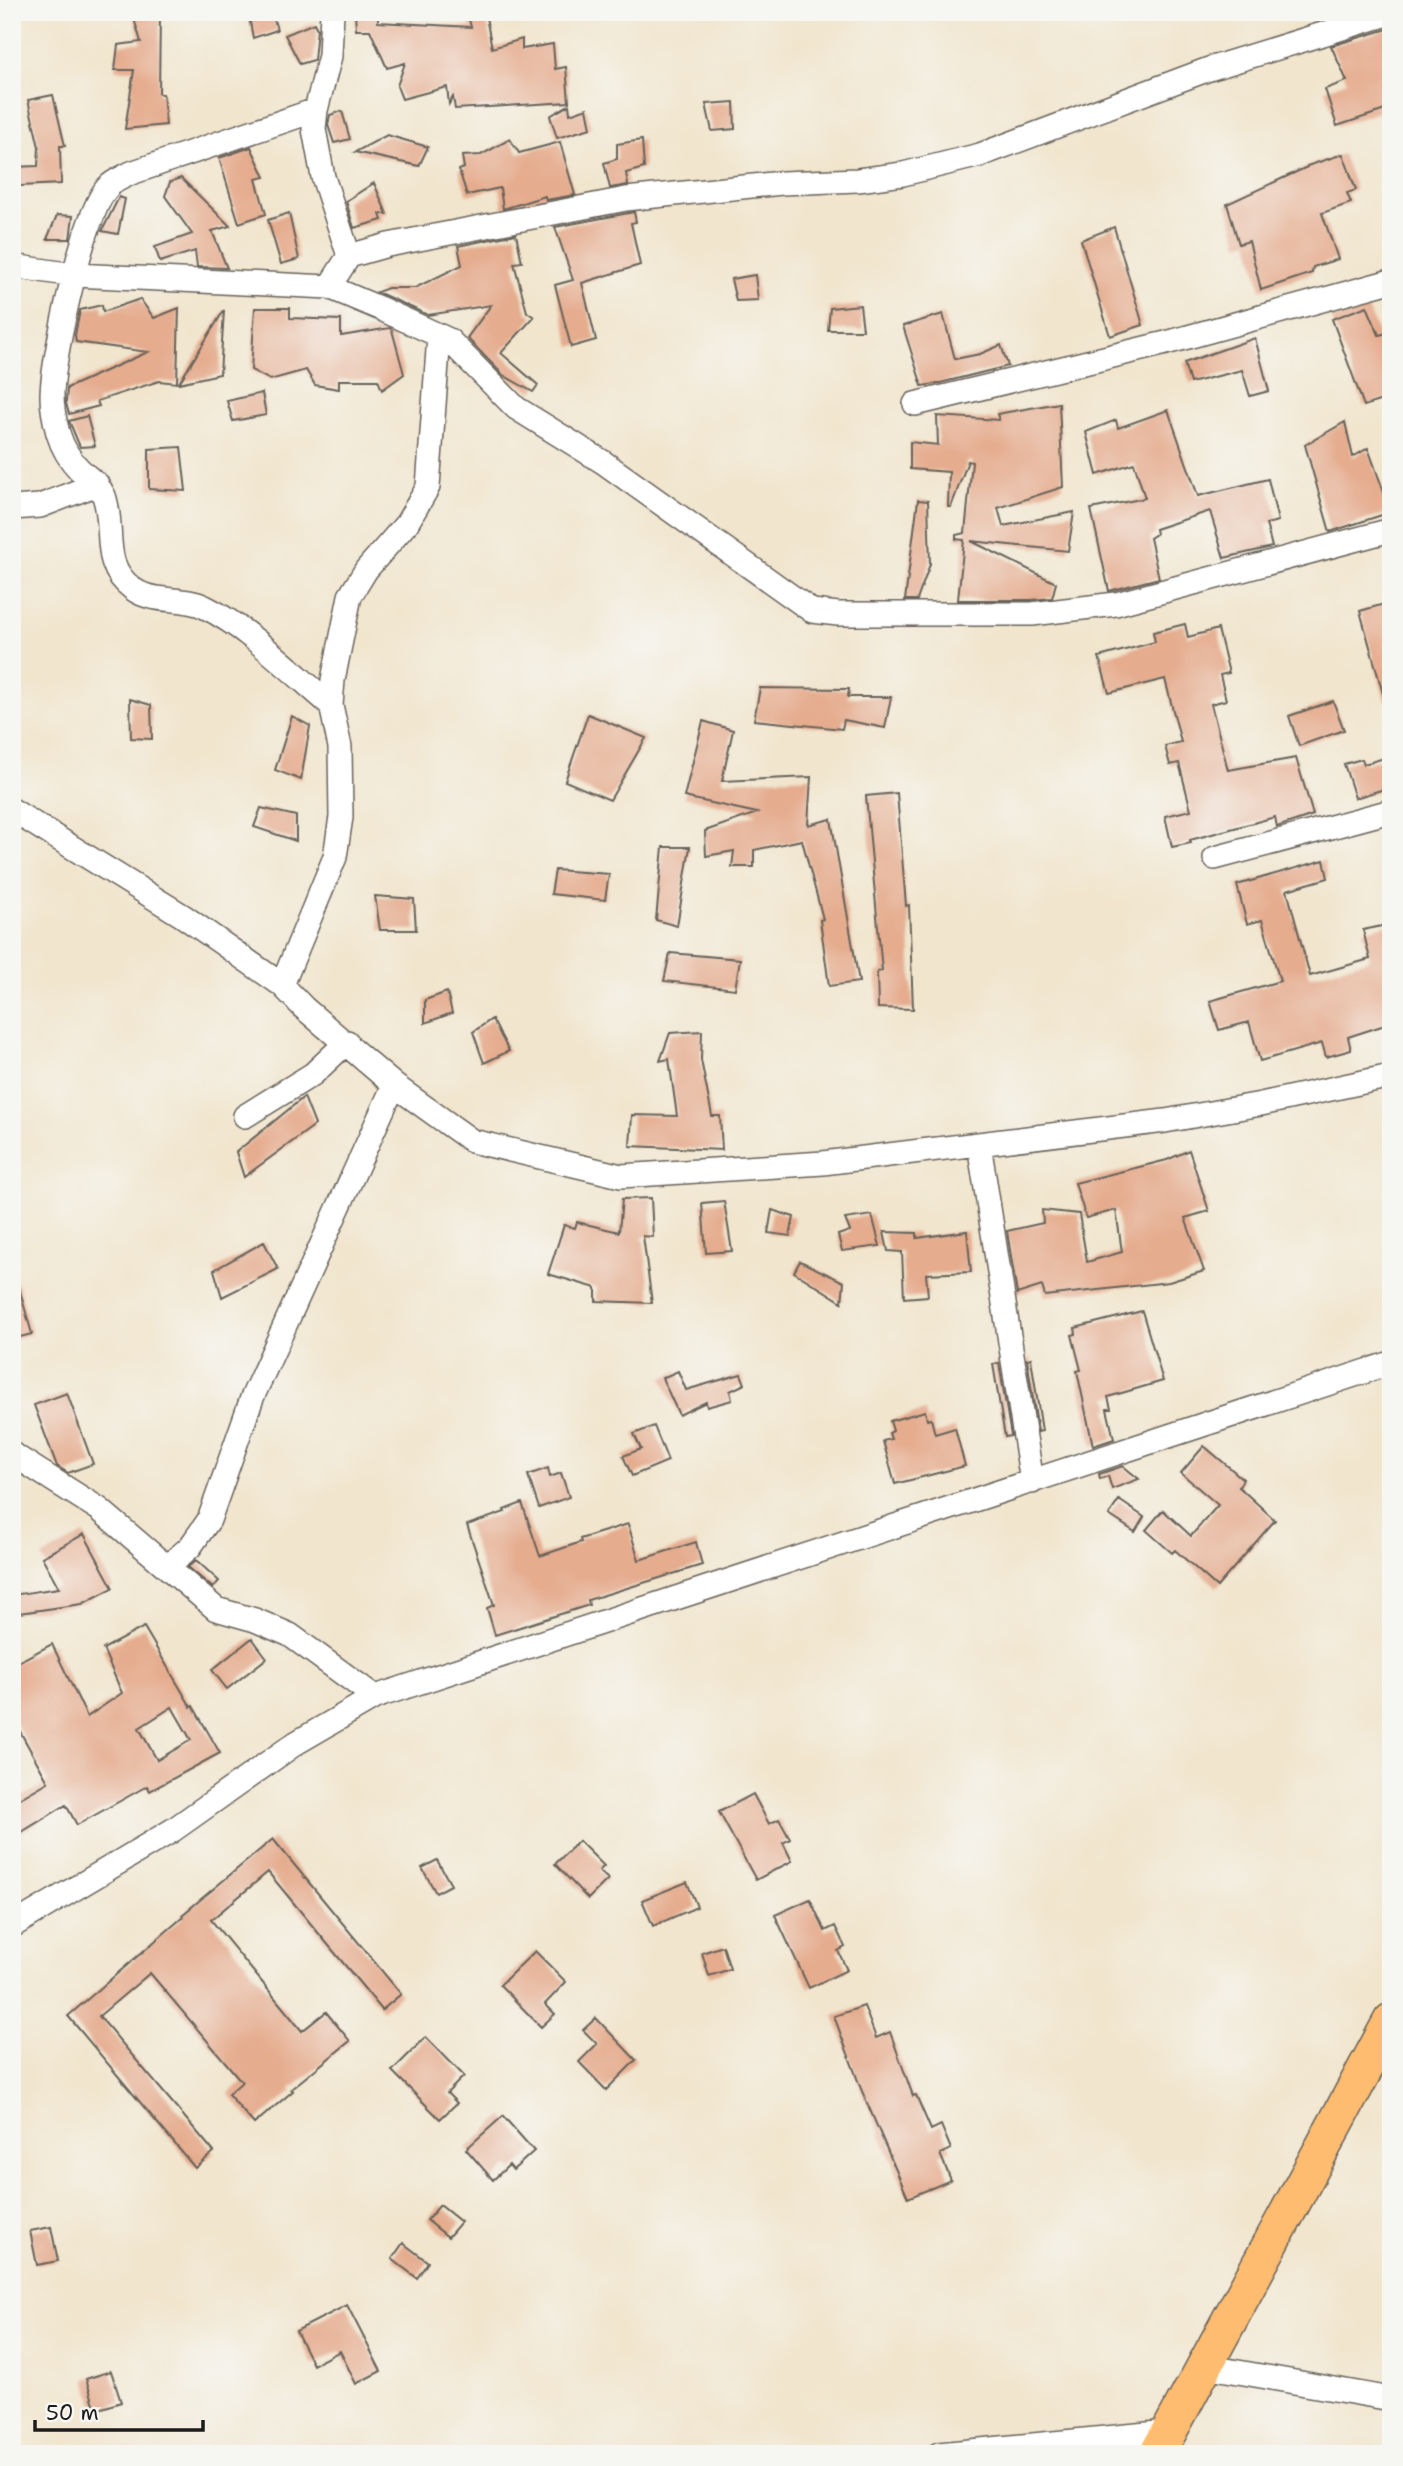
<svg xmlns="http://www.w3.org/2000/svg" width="1403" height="2466" font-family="'Shantell Sans',sans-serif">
<rect width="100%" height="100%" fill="#f6f6f2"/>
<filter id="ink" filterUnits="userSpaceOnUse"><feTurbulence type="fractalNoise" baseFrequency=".0143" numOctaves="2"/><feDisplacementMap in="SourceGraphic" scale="14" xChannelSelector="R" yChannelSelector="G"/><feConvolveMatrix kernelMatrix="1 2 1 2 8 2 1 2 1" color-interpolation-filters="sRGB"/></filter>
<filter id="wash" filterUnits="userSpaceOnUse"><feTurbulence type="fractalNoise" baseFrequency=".00686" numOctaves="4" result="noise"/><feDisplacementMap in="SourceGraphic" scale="28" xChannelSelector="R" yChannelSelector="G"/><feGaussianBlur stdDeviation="1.57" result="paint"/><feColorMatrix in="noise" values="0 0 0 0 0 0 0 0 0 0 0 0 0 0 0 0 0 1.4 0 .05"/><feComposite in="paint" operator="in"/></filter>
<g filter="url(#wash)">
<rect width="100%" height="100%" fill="#f1e5cd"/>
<g id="blocks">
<!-- building -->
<path fill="#e5ac8e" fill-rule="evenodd" d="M 132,12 L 160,12 L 159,94 L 163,94 L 166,125 L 125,129 L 134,70 L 115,70 L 118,45 L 141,42 Z
M 248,12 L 272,12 L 277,30 L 253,38 Z
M 355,12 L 378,12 L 378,22 L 471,27 L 467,12 L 485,12 L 492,48 L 522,39 L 522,49 L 553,44 L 555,69 L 566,67 L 569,102 L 455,109 L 453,97 L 449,104 L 447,87 L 402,99 L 397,86 L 405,63 L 387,68 L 370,30 L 356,30 Z
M 314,23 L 317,29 L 314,60 L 300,64 L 285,35 Z
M 1391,28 L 1391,108 L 1337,126 L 1325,89 L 1347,81 L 1331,46 Z
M 53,95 L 65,146 L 60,146 L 61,184 L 20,186 L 12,184 L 12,167 L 38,166 L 39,147 L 28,100 Z
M 734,102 L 735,129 L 712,131 L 706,104 Z
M 569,105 L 570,114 L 587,108 L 591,128 L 557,138 L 550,116 Z
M 342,111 L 350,139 L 334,143 L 328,125 L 330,115 Z
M 387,135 L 428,147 L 419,166 L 355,152 Z
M 510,139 L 519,153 L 560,142 L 575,195 L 546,200 L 545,196 L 503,209 L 500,188 L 467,195 L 459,170 L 464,168 L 462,156 L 481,155 Z
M 642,140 L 644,168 L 626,173 L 628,185 L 610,188 L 604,163 L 617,159 L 617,144 Z
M 251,147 L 265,177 L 256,179 L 266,214 L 239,223 L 219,158 Z
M 1343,154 L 1356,190 L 1347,193 L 1351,203 L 1322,213 L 1338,259 L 1313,267 L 1312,273 L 1261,290 L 1249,241 L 1239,244 L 1227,204 L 1307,167 L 1307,166 Z
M 181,178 L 230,226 L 212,231 L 227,268 L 197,267 L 195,251 L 160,262 L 155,247 L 192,234 L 165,196 L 170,182 Z
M 374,183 L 387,214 L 380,214 L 382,220 L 354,228 L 346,201 Z
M 119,197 L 125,199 L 118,234 L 102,231 Z
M 634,212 L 636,222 L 631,223 L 640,265 L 582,283 L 596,340 L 571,347 L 555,285 L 573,280 L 555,227 Z
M 289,213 L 299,259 L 281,264 L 268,220 Z
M 57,215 L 73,216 L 70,239 L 47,239 Z
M 1114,227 L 1143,325 L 1110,336 L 1081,240 Z
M 516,234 L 522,262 L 514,263 L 527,312 L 534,317 L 501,353 L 538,385 L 533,392 L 503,375 L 467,338 L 491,305 L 428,315 L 377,292 L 388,288 L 415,288 L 462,265 L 458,246 Z
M 755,275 L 758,300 L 736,301 L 731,279 Z
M 140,299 L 154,318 L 179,308 L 177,383 L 159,381 L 97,401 L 99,406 L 69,414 L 66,403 L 67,388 L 148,352 L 76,342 L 75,335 L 80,310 L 102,305 L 103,312 Z
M 860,305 L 863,330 L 828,330 L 830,308 Z
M 1367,306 L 1379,335 L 1391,332 L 1391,397 L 1364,406 L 1332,319 Z
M 255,308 L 290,308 L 290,318 L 341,320 L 341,336 L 390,328 L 392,330 L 404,374 L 382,390 L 378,380 L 339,380 L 339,389 L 315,385 L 306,370 L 270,380 L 251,370 Z
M 224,310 L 220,374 L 179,383 Z
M 943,314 L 955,359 L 980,354 L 1001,345 L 1008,366 L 936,384 L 922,386 L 903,326 Z
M 1255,338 L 1269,391 L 1250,396 L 1242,370 L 1190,383 L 1184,363 Z
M 262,393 L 266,415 L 233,421 L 227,401 Z
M 1059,403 L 1063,487 L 998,508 L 1003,526 L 1074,512 L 1068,551 L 971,541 L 1056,583 L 1052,598 L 1031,600 L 958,600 L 964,540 L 956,539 L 956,535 L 965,533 L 972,462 L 968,461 L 951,507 L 948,507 L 949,472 L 910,469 L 910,442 L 938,445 L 937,416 L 999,420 L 997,414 Z
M 1168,410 L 1198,496 L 1268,479 L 1278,521 L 1266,524 L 1272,547 L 1224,558 L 1210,511 L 1155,529 L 1156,534 L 1150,538 L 1159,578 L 1109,591 L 1091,509 L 1145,498 L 1134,463 L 1097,475 L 1086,432 L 1116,420 L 1118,428 Z
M 87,416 L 95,446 L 80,447 L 69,421 Z
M 1345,422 L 1353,457 L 1368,448 L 1391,512 L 1330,532 L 1305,445 Z
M 181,447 L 186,491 L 149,489 L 149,449 Z
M 918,500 L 928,501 L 930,564 L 917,600 L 905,600 Z
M 1391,602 L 1391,700 L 1385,701 L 1360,611 Z
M 1185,624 L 1188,637 L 1218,629 L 1229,673 L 1220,675 L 1226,700 L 1211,704 L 1228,770 L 1296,758 L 1313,815 L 1277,827 L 1275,817 L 1190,840 L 1191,843 L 1172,847 L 1165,816 L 1191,810 L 1179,763 L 1170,765 L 1165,746 L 1181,742 L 1165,679 L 1109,693 L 1099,657 L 1155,642 L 1153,632 Z
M 760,688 L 849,689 L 848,697 L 891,697 L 885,728 L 844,720 L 842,729 L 754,720 Z
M 130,699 L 151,705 L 152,739 L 131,738 Z
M 1333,701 L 1344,730 L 1299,746 L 1289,716 Z
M 588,714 L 646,738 L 610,800 L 565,781 Z
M 292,716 L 310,726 L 301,780 L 275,770 Z
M 703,721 L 733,730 L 722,781 L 811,777 L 808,825 L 831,819 L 859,982 L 829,986 L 820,920 L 823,919 L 802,840 L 754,850 L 754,867 L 732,867 L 734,851 L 706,856 L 705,831 L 757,813 L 684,797 Z
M 1391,756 L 1391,787 L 1355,798 L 1344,764 L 1362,759 L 1364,764 Z
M 897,793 L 906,906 L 909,905 L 913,1009 L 878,1008 L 877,972 L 882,971 L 866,796 Z
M 261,808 L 296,816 L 296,841 L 254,827 Z
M 663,847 L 690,847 L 677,926 L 656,920 Z
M 1324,860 L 1328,878 L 1287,890 L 1310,976 L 1370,959 L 1363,930 L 1391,924 L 1391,1023 L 1348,1037 L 1351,1050 L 1326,1057 L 1322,1043 L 1260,1061 L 1249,1022 L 1219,1030 L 1210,1001 L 1280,981 L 1262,920 L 1247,924 L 1237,885 Z
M 555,870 L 609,874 L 605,900 L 551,894 Z
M 375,896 L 414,899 L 416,930 L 380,930 Z
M 670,953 L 740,959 L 735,989 L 664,981 Z
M 447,992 L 452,1013 L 425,1023 L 425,1000 Z
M 492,1019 L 509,1051 L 484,1063 L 473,1032 Z
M 702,1031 L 701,1060 L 712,1116 L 720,1116 L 722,1150 L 630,1146 L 632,1115 L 677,1116 L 669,1059 L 660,1061 L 670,1033 Z
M 304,1097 L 315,1125 L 244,1177 L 236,1152 Z
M 1189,1150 L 1209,1211 L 1185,1218 L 1204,1271 L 1169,1282 L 1045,1296 L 1042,1286 L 1017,1294 L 1007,1231 L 1043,1223 L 1042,1210 L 1079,1214 L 1087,1262 L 1122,1252 L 1116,1210 L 1086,1218 L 1075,1183 L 1167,1160 Z
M 651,1198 L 653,1237 L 643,1236 L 652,1303 L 596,1301 L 596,1288 L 548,1274 L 564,1225 L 575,1228 L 577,1222 L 619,1232 L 622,1199 Z
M 724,1201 L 732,1251 L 706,1253 L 702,1203 Z
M 772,1210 L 794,1217 L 790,1236 L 768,1233 Z
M 872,1215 L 880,1246 L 842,1251 L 838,1235 L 850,1231 L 845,1219 Z
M 967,1231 L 971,1272 L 926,1274 L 928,1296 L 904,1298 L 902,1252 L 888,1251 L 884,1232 L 917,1233 L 917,1238 Z
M 264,1242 L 278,1269 L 222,1297 L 214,1270 Z
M 800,1261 L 844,1282 L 842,1302 L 794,1272 Z
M 12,1284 L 18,1284 L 32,1334 L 12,1339 Z
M 1142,1311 L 1163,1381 L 1108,1397 L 1111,1409 L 1107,1409 L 1114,1439 L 1093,1446 L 1077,1371 L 1081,1370 L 1072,1335 L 1076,1334 L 1075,1328 Z
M 1031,1358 L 1042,1431 L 1038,1432 L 1027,1359 Z
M 999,1363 L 1011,1436 L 1005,1437 L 993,1364 Z
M 678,1371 L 686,1390 L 741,1374 L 745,1384 L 730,1391 L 732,1400 L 707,1407 L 706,1402 L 679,1415 L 662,1378 Z
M 67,1393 L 93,1464 L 68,1473 L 57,1466 L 34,1405 Z
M 925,1411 L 927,1420 L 931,1419 L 935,1434 L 955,1428 L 965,1466 L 895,1484 L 883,1441 L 891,1439 L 889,1433 L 893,1431 L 890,1421 Z
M 654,1426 L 668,1461 L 632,1476 L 623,1456 L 641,1449 L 634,1434 Z
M 1204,1446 L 1243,1479 L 1239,1487 L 1275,1520 L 1217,1587 L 1175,1550 L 1172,1553 L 1146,1530 L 1163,1510 L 1191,1536 L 1218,1505 L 1181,1473 Z
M 1123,1466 L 1139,1479 L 1112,1489 L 1108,1476 L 1100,1479 L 1099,1474 Z
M 548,1468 L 550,1477 L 561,1473 L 569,1497 L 539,1508 L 528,1475 Z
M 1119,1500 L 1144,1517 L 1135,1532 L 1109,1515 Z
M 522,1503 L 540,1556 L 581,1542 L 580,1539 L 628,1524 L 639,1560 L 696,1542 L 702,1565 L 588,1600 L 589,1605 L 495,1635 L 487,1608 L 494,1605 L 467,1525 L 505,1512 L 504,1510 Z
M 84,1534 L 113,1588 L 82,1604 L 12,1614 L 12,1595 L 59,1588 L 42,1557 Z
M 196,1560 L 219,1581 L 213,1588 L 188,1567 Z
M 144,1627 L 191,1707 L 193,1706 L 220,1753 L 150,1791 L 147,1786 L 77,1825 L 66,1805 L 12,1838 L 12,1803 L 48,1782 L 12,1717 L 12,1665 L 52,1644 L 87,1717 L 122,1693 L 103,1649 ZM 172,1707 L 191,1740 L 157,1760 L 139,1728 Z
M 252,1638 L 267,1658 L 227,1689 L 212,1670 Z
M 753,1794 L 769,1824 L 779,1819 L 790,1839 L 783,1843 L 792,1861 L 756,1880 L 719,1812 Z
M 273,1839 L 401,1994 L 382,2010 L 268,1872 L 211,1920 L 302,2031 L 326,2012 L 350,2041 L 291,2089 L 293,2091 L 254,2124 L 228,2094 L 242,2082 L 150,1973 L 99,2016 L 214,2152 L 195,2168 L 68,2016 L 183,1917 L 182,1915 Z
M 579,1841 L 604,1866 L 599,1871 L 608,1879 L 588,1899 L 555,1864 Z
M 437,1860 L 451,1885 L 436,1893 L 422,1868 Z
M 687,1882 L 697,1907 L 653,1926 L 642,1900 Z
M 810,1899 L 825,1931 L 835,1926 L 845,1947 L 838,1951 L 847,1970 L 809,1988 L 775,1915 Z
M 723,1946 L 730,1969 L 709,1976 L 702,1953 Z
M 535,1951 L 566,1982 L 545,2004 L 555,2014 L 541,2027 L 500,1985 Z
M 864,2006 L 876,2038 L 890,2032 L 913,2096 L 916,2095 L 931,2130 L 941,2125 L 951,2149 L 940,2154 L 951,2180 L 908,2198 L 861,2089 L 834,2016 Z
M 596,2018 L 636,2060 L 606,2090 L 579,2062 L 597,2044 L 583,2030 Z
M 426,2037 L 464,2076 L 447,2093 L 457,2103 L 440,2119 L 392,2071 Z
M 503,2116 L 534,2151 L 513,2170 L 509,2165 L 493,2180 L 466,2149 Z
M 440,2205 L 461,2222 L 448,2237 L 427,2220 Z
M 51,2227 L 58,2261 L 37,2265 L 30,2231 Z
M 403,2243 L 428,2262 L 417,2278 L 392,2259 Z
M 347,2305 L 381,2371 L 356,2384 L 340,2351 L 313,2365 L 296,2331 Z
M 111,2371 L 121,2402 L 96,2410 L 86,2379 Z"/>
</g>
</g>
<g filter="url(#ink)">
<use href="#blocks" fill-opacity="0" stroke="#67625a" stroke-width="2"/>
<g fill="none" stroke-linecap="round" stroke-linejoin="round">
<!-- minor casing -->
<g stroke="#67625a" stroke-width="26">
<path id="minor" d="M 332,12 L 330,56 L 316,110 L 314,129 L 323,177 L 349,256
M 316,110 L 131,173 C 124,177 113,181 108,187 C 84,211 52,359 52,396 C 52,407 55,422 58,433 C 62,446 69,459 79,469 C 88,478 99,484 104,496 C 116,529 99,564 133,589 C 153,604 184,596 205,607 C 248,628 294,674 331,705
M 12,266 L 74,275 L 329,287 L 379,308 L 449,340 L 516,408 L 603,462 L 812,611 L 838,614 L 1032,614 L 1116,604 L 1391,530
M 329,287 L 349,256 L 388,245 L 626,199 L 782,183 L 858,180 L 903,174 L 980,155 L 1209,69 L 1391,13
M 915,404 L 1166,343 L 1391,281
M 12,508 L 40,506 L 97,484
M 12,810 L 183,916 L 282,985 L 304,1008 L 394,1085 L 472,1141 L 621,1176 L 823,1163 L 1165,1121 L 1261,1104 L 1391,1076
M 1215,858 L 1391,811
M 282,985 L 335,857 L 341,817 L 340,747 L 331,705 L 333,680 L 350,596 L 366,570 L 407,523 L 428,487 L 439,336
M 245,1116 L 313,1074 L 347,1042
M 979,1144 L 1032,1482
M 12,1454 L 99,1509 L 216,1609 L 255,1620 L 290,1635 L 375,1697
M 167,1567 L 190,1547 L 209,1520 L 252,1398 L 394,1085
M 12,1926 L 173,1830 L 296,1743 L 375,1697 L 1391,1363
M 1204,2366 L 1391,2399
M 939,2454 L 1168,2432"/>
</g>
<!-- primary casing -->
<g stroke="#67625a" stroke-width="38">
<path id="primary" d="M 1157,2454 L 1391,2021"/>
</g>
<!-- minor -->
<use href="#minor" stroke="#fff" stroke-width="23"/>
<!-- primary -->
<use href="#primary" stroke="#fdbc70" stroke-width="35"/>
</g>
</g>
<!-- margin -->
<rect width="1403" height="2466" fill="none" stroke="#f6f6f2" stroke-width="42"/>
<!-- scale -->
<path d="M35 2420v10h168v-10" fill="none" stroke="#1c1c1c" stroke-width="3.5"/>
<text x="46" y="2420" font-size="21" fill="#1c1c1c" stroke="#f6f6f2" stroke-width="5" paint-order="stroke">50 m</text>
</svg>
